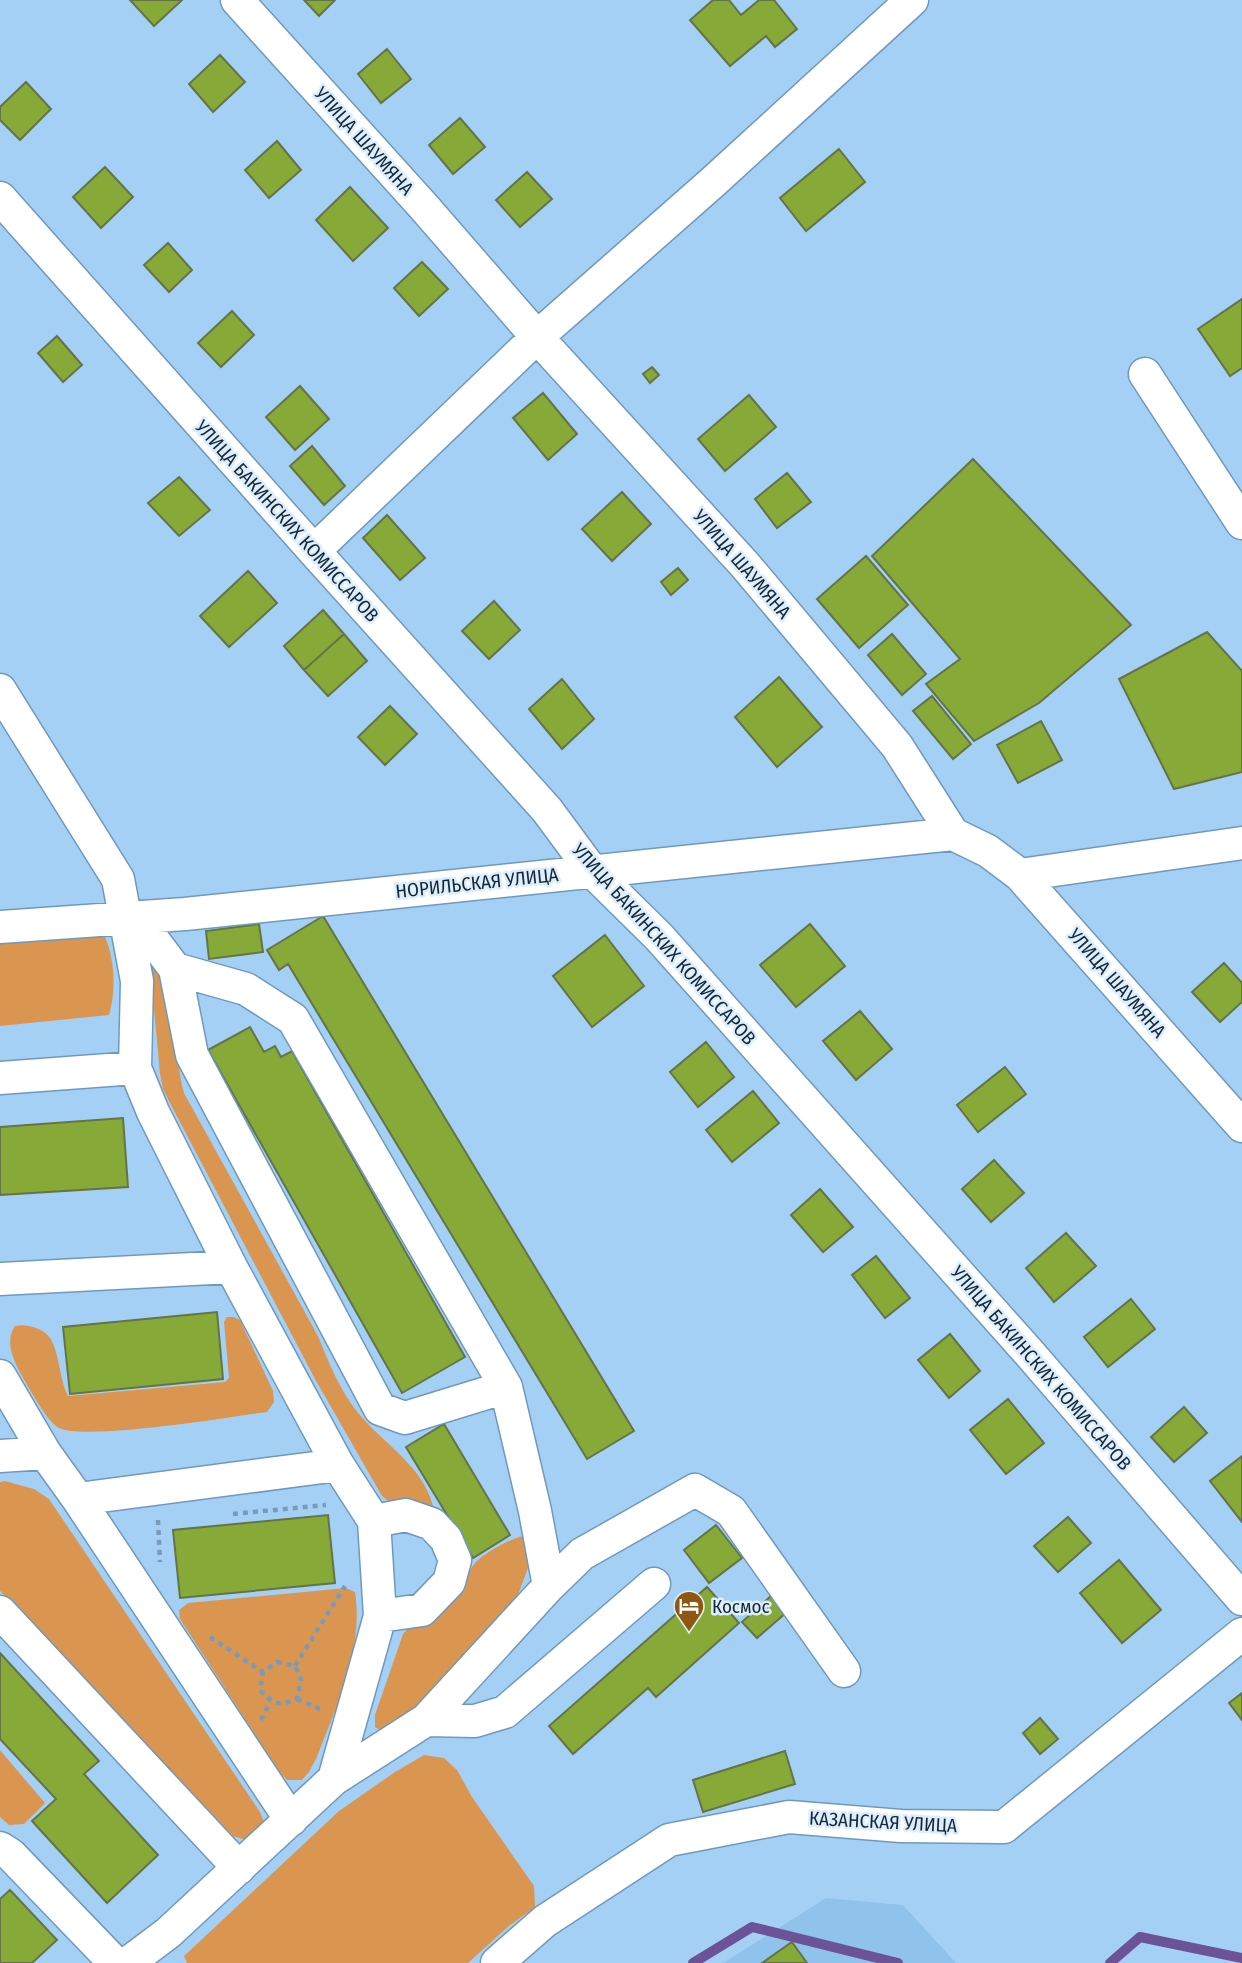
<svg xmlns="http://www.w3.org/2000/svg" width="1242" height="1963" font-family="'Fira Sans Condensed',sans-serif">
<rect width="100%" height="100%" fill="#a5d0f6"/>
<!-- built -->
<path fill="#90c3ec" d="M 826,1898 L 903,1905 L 956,1963 L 723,1963 Z"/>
<!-- green -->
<path fill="#da9651" d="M 100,934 L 105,937 C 115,959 116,993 109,1015 L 0,1026 L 0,943 Z
M 149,955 C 183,984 172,1053 184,1093 L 318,1336 C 329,1363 340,1391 359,1414 C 384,1444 423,1466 433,1506 L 429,1510 L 392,1504 L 382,1496 L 315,1379 L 171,1105 L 163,1089 L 160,1074 Z
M 227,1317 L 234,1317 L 240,1320 L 273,1391 L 274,1402 L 267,1412 C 230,1417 86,1441 59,1428 C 48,1423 29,1388 22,1376 C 14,1361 4,1342 15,1326 C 25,1323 44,1328 50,1338 C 59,1351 60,1381 68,1396 L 225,1382 L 229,1378 L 224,1322 Z
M 5,1481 L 34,1489 L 49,1499 L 260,1812 L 264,1822 L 246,1840 L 233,1836 L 0,1591 L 0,1482 Z
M 524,1536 L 531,1560 L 516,1600 L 417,1707 L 391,1727 L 380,1730 L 375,1727 L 375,1715 L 403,1634 C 413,1621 429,1621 441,1613 C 459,1600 462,1578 476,1562 C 483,1554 513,1537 524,1536 Z
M 346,1588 L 355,1592 C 364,1649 337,1704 317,1757 L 309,1772 L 302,1780 L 287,1780 L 278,1770 L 180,1619 L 179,1610 L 188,1603 Z
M 0,1750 L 45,1803 L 24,1824 L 9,1825 L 0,1817 Z
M 424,1755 L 444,1758 L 457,1770 L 472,1797 L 534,1886 L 535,1907 L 509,1926 L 468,1963 L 187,1963 L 184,1956 L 339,1811 L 395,1772 Z"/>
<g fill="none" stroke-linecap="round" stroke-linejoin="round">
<!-- stream -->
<path stroke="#6c5297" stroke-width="10" d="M 693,1963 L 752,1927 L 898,1963
M 1110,1963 L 1140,1937 L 1242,1958"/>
</g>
<!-- building -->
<path fill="#87a938" stroke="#647446" stroke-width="2" d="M 130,0 L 182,0 L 154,26 Z
M 304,0 L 335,0 L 319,16 Z
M 713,0 L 729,0 L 741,15 L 759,0 L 774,0 L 797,29 L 775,47 L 766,36 L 730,66 L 690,20 Z
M 387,49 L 411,79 L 381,103 L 358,74 Z
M 220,55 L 245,82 L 213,112 L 189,84 Z
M 26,82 L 51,109 L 20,140 L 0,120 L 0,107 Z
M 460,118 L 485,147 L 453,174 L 429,145 Z
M 277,141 L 301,170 L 269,198 L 245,170 Z
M 839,149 L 865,182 L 806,231 L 780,198 Z
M 105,167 L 133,197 L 101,228 L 73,197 Z
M 527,172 L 552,199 L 520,227 L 496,200 Z
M 350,187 L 388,228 L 353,261 L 316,220 Z
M 168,243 L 192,270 L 169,292 L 144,265 Z
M 422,262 L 448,289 L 419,316 L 394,288 Z
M 1242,299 L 1242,368 L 1230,376 L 1198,329 Z
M 232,311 L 254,335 L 221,367 L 198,343 Z
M 57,336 L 82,365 L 63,382 L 38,353 Z
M 652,367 L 659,375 L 650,383 L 643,374 Z
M 300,386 L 329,419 L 295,450 L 266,417 Z
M 543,393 L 577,434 L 548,460 L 513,418 Z
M 749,395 L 776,427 L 725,471 L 698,439 Z
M 312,446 L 345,486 L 324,505 L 290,466 Z
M 973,459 L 1131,625 L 1039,703 L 974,741 L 926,684 L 960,659 L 872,556 Z
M 787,473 L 811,502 L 777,528 L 755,499 Z
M 179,477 L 210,510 L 179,536 L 148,503 Z
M 622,492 L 651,524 L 612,561 L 582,529 Z
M 387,515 L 425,558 L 400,580 L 363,538 Z
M 866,556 L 908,605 L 859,648 L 817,599 Z
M 678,568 L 688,580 L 671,595 L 661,582 Z
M 248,571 L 277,603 L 229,647 L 200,616 Z
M 494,601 L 520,630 L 489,659 L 462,631 Z
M 323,610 L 344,634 L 304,670 L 284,646 Z
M 1207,632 L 1242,671 L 1242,772 L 1174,789 L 1119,679 Z
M 344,634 L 367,661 L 328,696 L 304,670 Z
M 892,634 L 926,674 L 902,695 L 868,655 Z
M 779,677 L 822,727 L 777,767 L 735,717 Z
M 562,679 L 594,719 L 562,749 L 529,709 Z
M 932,696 L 971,744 L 953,759 L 913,711 Z
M 390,706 L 417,734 L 385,765 L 358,737 Z
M 1041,721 L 1062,760 L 1018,783 L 997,745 Z
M 323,916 L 634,1431 L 587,1459 L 288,964 L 279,970 L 267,950 Z
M 259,924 L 263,952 L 209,959 L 206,931 Z
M 810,924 L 845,966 L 796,1007 L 760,965 Z
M 605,935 L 644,986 L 592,1027 L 553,976 Z
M 1224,963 L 1242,983 L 1242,1002 L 1220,1022 L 1192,992 Z
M 860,1011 L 892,1049 L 856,1080 L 823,1041 Z
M 250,1027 L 264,1052 L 275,1046 L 281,1057 L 292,1051 L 465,1357 L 402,1393 L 208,1050 Z
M 706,1042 L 734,1077 L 698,1107 L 670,1072 Z
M 1005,1067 L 1026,1094 L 978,1132 L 957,1105 Z
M 753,1091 L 779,1123 L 732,1162 L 706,1130 Z
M 123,1118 L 128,1187 L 0,1195 L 0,1127 Z
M 994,1160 L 1024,1193 L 991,1222 L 962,1189 Z
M 820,1189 L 853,1227 L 823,1252 L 791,1215 Z
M 1066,1233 L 1096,1266 L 1054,1302 L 1026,1268 Z
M 876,1256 L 910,1298 L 885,1318 L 852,1275 Z
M 1131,1299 L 1155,1329 L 1108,1367 L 1084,1337 Z
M 217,1312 L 223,1379 L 70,1394 L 63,1327 Z
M 950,1334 L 980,1371 L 949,1398 L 918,1360 Z
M 1008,1399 L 1044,1443 L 1006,1474 L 970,1430 Z
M 1184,1407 L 1207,1433 L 1174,1462 L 1151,1437 Z
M 444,1424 L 510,1535 L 473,1558 L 406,1447 Z
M 1242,1456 L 1242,1522 L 1210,1481 Z
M 328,1515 L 335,1583 L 180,1598 L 173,1530 Z
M 1068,1517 L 1091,1543 L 1058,1572 L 1034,1546 Z
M 716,1525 L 742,1558 L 709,1583 L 684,1550 Z
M 1119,1560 L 1161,1610 L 1122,1643 L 1080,1593 Z
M 707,1587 L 739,1623 L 656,1697 L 648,1688 L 573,1754 L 549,1726 Z
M 772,1595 L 787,1612 L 757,1638 L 742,1622 Z
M 0,1653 L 99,1761 L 84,1774 L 158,1855 L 107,1903 L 32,1821 L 56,1799 L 0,1739 Z
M 1242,1693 L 1242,1720 L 1229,1703 Z
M 1040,1718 L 1058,1739 L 1040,1754 L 1023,1733 Z
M 785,1751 L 795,1784 L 703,1812 L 693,1780 Z
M 10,1890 L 57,1940 L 32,1963 L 0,1963 L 0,1899 Z
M 792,1942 L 807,1963 L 762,1963 Z"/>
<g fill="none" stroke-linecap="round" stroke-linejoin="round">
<!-- minor casing -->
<g stroke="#6f99bc" stroke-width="35">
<path id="minor" d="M 237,0 L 424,207 L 537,337 L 745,565 L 897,746 L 953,834 L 988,851 L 1020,875 L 1242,1126
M 0,198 L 314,551 L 547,810 L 592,871 L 659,937 L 1031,1355 L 1242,1599
M 1145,374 L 1242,523
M 314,551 L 537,337 L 713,182 L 912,0
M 0,690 L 118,879 L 137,981 L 135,1068
M 1020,875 L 1242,843
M 141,917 L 151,937 L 175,969 L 192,1055 L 380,1409 L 405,1418 L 506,1387
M 0,927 L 185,914 L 953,834
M 175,969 L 246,989 L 293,1019 L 506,1387 L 535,1511 L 549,1586 L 426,1720 L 334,1779
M 0,1078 L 135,1068 L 153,1112 L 231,1267 L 338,1465 L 374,1521 L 380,1616 L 334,1779 L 168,1933 L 128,1963
M 0,1279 L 231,1267
M 0,1376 L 45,1453 L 78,1499 L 291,1820
M 0,1456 L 45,1453
M 78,1499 L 338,1465
M 374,1521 L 406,1515 L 432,1524 L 446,1539 L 455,1560 L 449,1582 L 422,1610 L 380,1616
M 549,1586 L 582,1554 L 695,1490 L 731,1511 L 844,1671
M 0,1612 L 239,1868
M 426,1720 L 475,1721 L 505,1712 L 654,1584
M 0,1848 L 11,1855 L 115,1963
M 497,1963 L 545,1921 L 669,1840 L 789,1817 L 901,1826 L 1004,1827 L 1242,1634"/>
</g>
<!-- path -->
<path stroke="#789bba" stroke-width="4.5" stroke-dasharray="5 5" stroke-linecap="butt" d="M 233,1514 L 326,1505
M 158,1520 L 160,1562
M 210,1637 L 263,1672
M 277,1662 L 295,1666 L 301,1679 L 297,1699 C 279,1706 273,1705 260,1690 L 263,1672 Z
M 295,1666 L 345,1586
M 297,1699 L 322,1710
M 261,1720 L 270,1702"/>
<!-- minor -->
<use href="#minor" stroke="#fff" stroke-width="32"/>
</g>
<!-- icons -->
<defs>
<g id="hotel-pin" transform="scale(1.575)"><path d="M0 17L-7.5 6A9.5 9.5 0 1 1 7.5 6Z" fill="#905712" stroke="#dceefd"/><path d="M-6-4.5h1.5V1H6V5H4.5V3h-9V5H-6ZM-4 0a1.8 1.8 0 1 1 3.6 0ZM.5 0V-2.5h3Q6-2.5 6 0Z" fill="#fff"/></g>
</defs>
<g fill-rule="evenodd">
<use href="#hotel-pin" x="689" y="1606"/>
</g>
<g text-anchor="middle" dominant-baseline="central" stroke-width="5" stroke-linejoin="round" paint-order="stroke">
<!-- street labels -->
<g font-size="19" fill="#162735" stroke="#dceefd">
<text transform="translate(364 141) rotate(48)">УЛИЦА ШАУМЯНА</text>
<text transform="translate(287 521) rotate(48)">УЛИЦА БАКИНСКИХ КОМИССАРОВ</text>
<text transform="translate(742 564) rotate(49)">УЛИЦА ШАУМЯНА</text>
<text transform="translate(477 883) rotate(-6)">НОРИЛЬСКАЯ УЛИЦА</text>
<text transform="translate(664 944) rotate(48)">УЛИЦА БАКИНСКИХ КОМИССАРОВ</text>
<text transform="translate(1117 983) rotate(49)">УЛИЦА ШАУМЯНА</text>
<text transform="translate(1041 1368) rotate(49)">УЛИЦА БАКИНСКИХ КОМИССАРОВ</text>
<text transform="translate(883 1822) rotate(3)">КАЗАНСКАЯ УЛИЦА</text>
</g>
<!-- poi labels -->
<g font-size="19" fill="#162735" stroke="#dceefd" text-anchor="start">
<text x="712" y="1606">Космос</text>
</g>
</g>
</svg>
